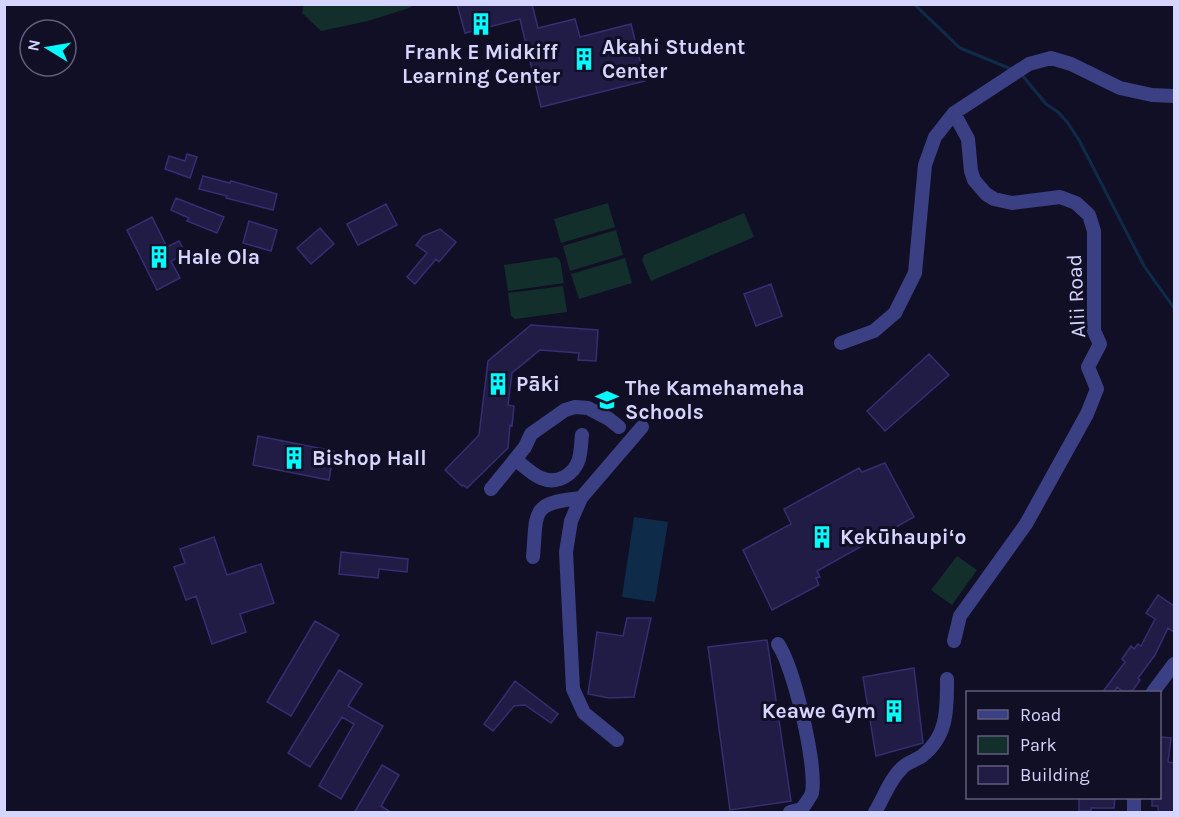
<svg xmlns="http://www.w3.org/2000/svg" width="1179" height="817" font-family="Karla,sans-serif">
<rect width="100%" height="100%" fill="#110f26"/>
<!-- green -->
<path fill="#122f2c" d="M 304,5 L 304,4 L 414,5 L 409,8 L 368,21 L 321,31 L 302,13 Z
M 608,203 L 615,227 L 561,243 L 554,219 Z
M 744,213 L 754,237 L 651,281 L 642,260 L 644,255 Z
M 616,230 L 623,255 L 570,271 L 563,246 Z
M 556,257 L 560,260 L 564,283 L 508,291 L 504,265 Z
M 625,258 L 632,283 L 579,299 L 571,274 Z
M 563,286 L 567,312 L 515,319 L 511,316 L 508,293 Z
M 957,556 L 977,570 L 952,605 L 931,590 Z"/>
<!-- water -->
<path fill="#0f2b4a" d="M 634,517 L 668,522 L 655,602 L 622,597 Z"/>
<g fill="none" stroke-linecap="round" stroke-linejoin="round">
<!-- stream -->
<path stroke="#0f2b4a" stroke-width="3" d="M 914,4 L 960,48 L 1011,69
M 1022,75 L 1046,104 L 1058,112 L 1067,122 L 1079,140 L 1144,266 L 1174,308"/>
</g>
<!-- building -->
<path fill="#201c46" stroke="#352e72" stroke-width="1.5" d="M 457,4 L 532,4 L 538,28 L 575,19 L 580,37 L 631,24 L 645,81 L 541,107 L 520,19 L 465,33 Z
M 187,154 L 197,157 L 190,178 L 165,169 L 169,156 L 185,161 Z
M 203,176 L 230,183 L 231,181 L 277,194 L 273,210 L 226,198 L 227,196 L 199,189 Z
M 176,198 L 224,217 L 217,233 L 187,221 L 189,218 L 171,210 Z
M 386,204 L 397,225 L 358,245 L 347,224 Z
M 152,217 L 167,247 L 179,241 L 186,254 L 171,261 L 180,278 L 157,290 L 127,230 Z
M 249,221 L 277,230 L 271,251 L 243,243 Z
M 320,228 L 334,244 L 311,264 L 297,248 Z
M 440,229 L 456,242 L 439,262 L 436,259 L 415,284 L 407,277 L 427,253 L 416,245 L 423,236 Z
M 771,284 L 782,316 L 756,326 L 744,294 Z
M 531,325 L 598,330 L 596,361 L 578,360 L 579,353 L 540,350 L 512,373 L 508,405 L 514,406 L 512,426 L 510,425 L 508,448 L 467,488 L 463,485 L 462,486 L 445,470 L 479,435 L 488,361 Z
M 929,354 L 949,375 L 885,431 L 867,411 Z
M 258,436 L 334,451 L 329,480 L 253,465 Z
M 885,463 L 914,517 L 817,571 L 820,577 L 816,578 L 819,585 L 772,610 L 743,550 L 791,524 L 784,509 L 859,468 L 862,472 Z
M 214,537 L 227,575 L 261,564 L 274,603 L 240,614 L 246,632 L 212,644 L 196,596 L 186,600 L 174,567 L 185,563 L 180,549 Z
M 341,552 L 408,559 L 407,572 L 379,569 L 378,578 L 339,574 Z
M 1158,595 L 1174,606 L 1174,632 L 1168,628 L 1155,655 L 1138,678 L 1140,680 L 1131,693 L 1125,693 L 1117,687 L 1114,693 L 1102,693 L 1125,662 L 1122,659 L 1131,646 L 1134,649 L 1138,644 L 1141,646 L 1155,619 L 1146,613 Z
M 627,618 L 651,618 L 634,697 L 609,698 L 588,694 L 597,632 L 623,636 Z
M 315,621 L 339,635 L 291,716 L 267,702 Z
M 767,640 L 791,801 L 730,810 L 708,647 Z
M 914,668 L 923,743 L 876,756 L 863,677 Z
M 339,670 L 362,684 L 348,706 L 383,726 L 341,799 L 319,786 L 354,724 L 342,717 L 310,767 L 288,753 Z
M 515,681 L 558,714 L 551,723 L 525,705 L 514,706 L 493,731 L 484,724 Z
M 1160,737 L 1171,738 L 1168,762 L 1174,763 L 1174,813 L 1158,813 L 1158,806 L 1152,806 L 1152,798 L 1160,798 Z
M 382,765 L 399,775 L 381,806 L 392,813 L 354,813 Z
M 1079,798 L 1115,798 L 1114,808 L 1091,808 L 1091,811 L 1079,811 Z"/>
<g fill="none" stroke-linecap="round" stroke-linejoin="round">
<!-- minor -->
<path stroke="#3b4084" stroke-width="14" d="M 954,113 L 968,139 L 971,171 L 974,180 L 986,194 L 994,199 L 1012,203 L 1060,197 L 1076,203 L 1089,215 L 1094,231 L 1094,331 L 1100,344 L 1088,367 L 1097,389 L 1087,414 L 1026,524 L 960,616 L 954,641
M 841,343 L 874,331 L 895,313 L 915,273 L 925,165 L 935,137 L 954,113 L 1029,64 L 1051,58 L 1071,64 L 1120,88 L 1152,95 L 1174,96
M 521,464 C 527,469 534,475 541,478 C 557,485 574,475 579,459 C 581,452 581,443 582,435
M 491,489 L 525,447 L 531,434 L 565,410 L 575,407 L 588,408 L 609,419 L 619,427
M 533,557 C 537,511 530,503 581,498
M 778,644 C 794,668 817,765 812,793 C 810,798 805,804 802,809 L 790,812
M 1153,692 L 1174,664
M 617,740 L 584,713 L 573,689 L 566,552 L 571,521 L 581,498 L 642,427
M 1134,798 L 1134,812
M 875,812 C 883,799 890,779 902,768 C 907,762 915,761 922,756 C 948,736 947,709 947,679"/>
</g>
<!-- icons -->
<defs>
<g id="building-bare" transform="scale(1.8)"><path d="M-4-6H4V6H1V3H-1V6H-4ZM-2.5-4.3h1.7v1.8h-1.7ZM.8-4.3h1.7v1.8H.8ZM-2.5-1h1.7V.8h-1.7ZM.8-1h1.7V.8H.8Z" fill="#04fafb" stroke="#110f26" stroke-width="2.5" paint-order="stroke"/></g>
<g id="school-bare" transform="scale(1.8)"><path d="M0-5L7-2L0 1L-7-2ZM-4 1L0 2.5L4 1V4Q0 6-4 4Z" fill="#04fafb" stroke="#110f26" stroke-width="2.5" paint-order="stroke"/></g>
</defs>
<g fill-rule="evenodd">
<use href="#building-bare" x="481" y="24"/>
<use href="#building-bare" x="584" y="59"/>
<use href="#building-bare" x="159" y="257"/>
<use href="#building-bare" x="498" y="384"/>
<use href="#school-bare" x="607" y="400"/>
<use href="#building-bare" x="294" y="458"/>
<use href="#building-bare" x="822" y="537"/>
<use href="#building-bare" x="894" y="711"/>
</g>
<g text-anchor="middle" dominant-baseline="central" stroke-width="6" stroke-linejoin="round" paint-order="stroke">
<!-- poi labels -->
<g font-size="21" font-weight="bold" fill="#d5d5fe" stroke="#110f26" text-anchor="start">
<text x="602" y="47">Akahi Student<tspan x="602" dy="24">Center</tspan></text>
<text x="481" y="52" text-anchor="middle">Frank E Midkiff<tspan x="481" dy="24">Learning Center</tspan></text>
<text x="177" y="257">Hale Ola</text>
<text x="516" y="384">Pāki</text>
<text x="625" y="388">The Kamehameha<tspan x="625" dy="24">Schools</tspan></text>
<text x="312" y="458">Bishop Hall</text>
<text x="840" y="537">Kekūhaupiʻo</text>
<text x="876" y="711" text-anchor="end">Keawe Gym</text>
</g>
<!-- street labels -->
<g font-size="21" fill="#d5d5fe" stroke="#110f26">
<text transform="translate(1076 296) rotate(-93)">Alii Road</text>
</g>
</g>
<!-- border -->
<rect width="1179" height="817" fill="none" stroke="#d5d5fe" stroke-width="12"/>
<!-- legend -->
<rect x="966" y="691" width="195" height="108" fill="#110f26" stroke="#5f5e7c" stroke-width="1.5"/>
<rect x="978" y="710" width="30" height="9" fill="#3b4084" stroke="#5f5e7c" stroke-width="1.5"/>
<text x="1020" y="721" font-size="18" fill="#d5d5fe">Road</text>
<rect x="978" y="736" width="30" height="18" fill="#122f2c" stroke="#5f5e7c" stroke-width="1.5"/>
<text x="1020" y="751" font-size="18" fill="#d5d5fe">Park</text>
<rect x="978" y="766" width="30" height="18" fill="#201c46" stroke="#5f5e7c" stroke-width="1.5"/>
<text x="1020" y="781" font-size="18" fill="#d5d5fe">Building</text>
<!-- north arrow -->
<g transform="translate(48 48) rotate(281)"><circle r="28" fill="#110f26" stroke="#5f5e7c" stroke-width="1.5"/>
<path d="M0-4.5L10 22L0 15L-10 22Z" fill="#04fafb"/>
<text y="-9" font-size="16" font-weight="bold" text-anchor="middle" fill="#d5d5fe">N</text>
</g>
</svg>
